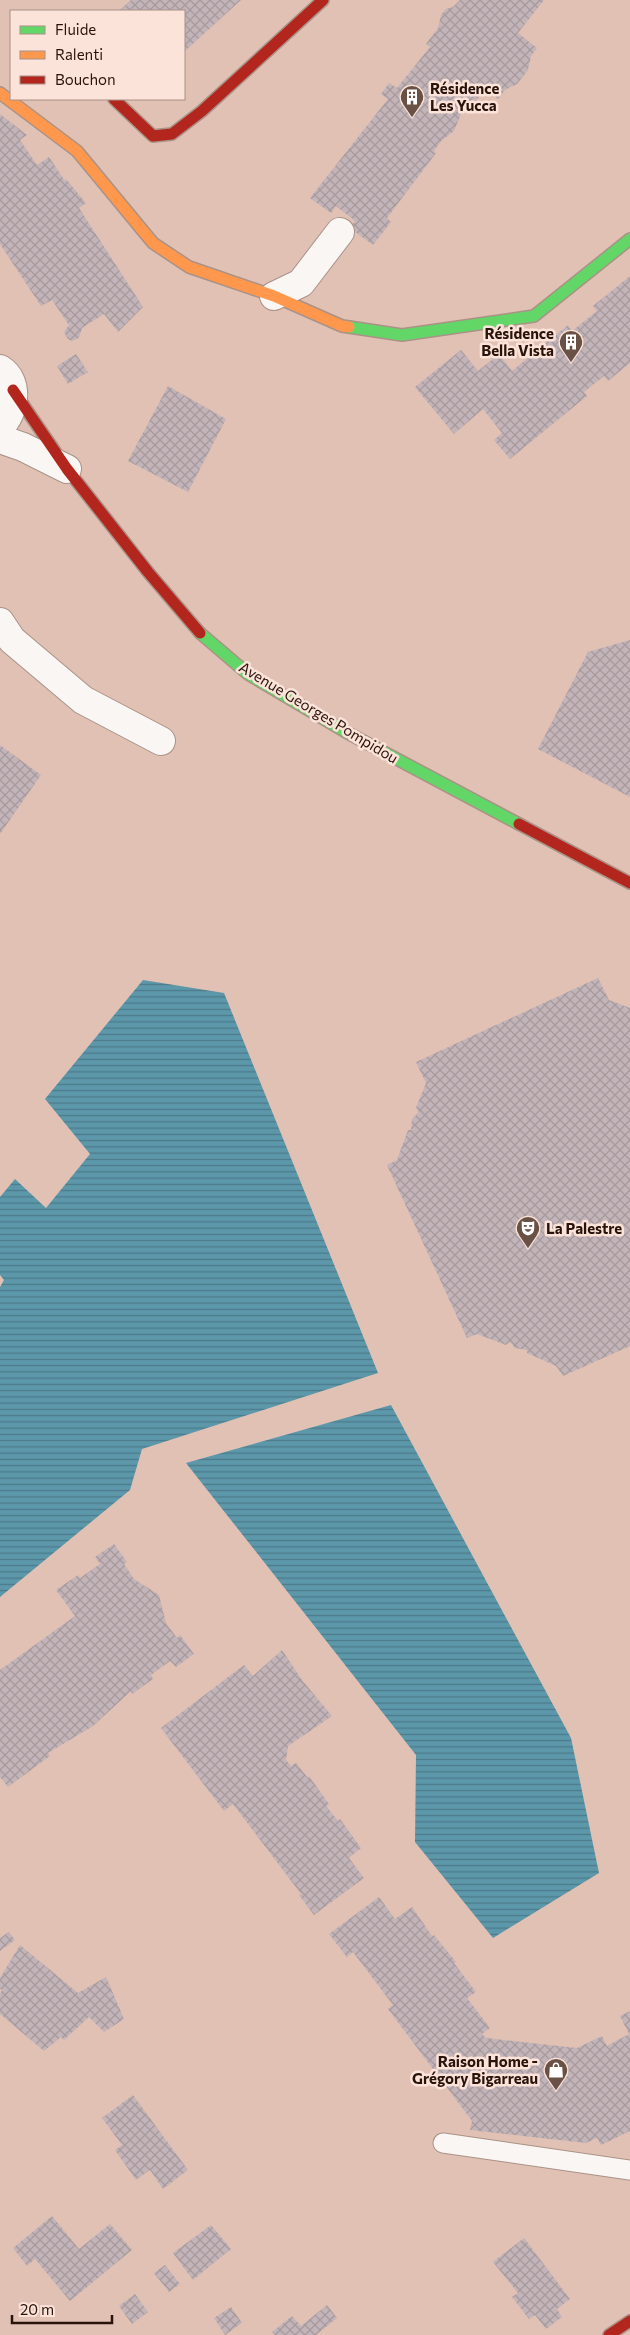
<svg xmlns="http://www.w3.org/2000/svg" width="630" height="2335" font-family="Commissioner,sans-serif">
<defs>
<pattern id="water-rules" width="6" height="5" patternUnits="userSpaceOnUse" patternTransform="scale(1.25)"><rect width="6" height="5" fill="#5c97aa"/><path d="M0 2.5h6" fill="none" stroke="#4c7a89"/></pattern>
<pattern id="building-cross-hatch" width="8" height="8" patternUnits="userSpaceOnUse" patternTransform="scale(1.25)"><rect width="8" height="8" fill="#c2b4b8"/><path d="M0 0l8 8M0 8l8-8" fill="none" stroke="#a79a9d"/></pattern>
</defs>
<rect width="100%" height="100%" fill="#e0c1b4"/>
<!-- water -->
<path fill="url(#water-rules)" d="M 143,980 L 224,993 L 378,1373 L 142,1449 L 130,1490 L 0,1597 L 0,1287 L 4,1280 L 0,1275 L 0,1197 L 15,1179 L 46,1208 L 90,1154 L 45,1099 Z
M 391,1405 L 571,1738 L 599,1873 L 493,1938 L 415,1842 L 416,1755 L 186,1463 Z"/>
<!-- building -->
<path fill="url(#building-cross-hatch)" d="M 131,0 L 241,0 L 184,52 L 184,11 L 119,11 Z
M 460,0 L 544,0 L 518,33 L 537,48 L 531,56 L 528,70 L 517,84 L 505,90 L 498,99 L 485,89 L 470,109 L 467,106 L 461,114 L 454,131 L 441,141 L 434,151 L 436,153 L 387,218 L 391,222 L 373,245 L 350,228 L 355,221 L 336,206 L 331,213 L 310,198 L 388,99 L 381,94 L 389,83 L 397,88 L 430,47 L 426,44 L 438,28 L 441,15 L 446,9 L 453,7 Z
M 0,114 L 27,135 L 20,140 L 37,165 L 49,157 L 65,181 L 66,179 L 86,203 L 79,208 L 143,307 L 118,332 L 104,314 L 82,328 L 79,338 L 72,341 L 68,339 L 64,332 L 69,325 L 52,300 L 41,306 L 0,244 Z
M 630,276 L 630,363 L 608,381 L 604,376 L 584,392 L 587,396 L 510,459 L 494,440 L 502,433 L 483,409 L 454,434 L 415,387 L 461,350 L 478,371 L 499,354 L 512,371 L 568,325 L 572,331 L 597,311 L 593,306 Z
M 76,354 L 88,372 L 68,384 L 57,366 Z
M 168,386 L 226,419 L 188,492 L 128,461 Z
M 630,640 L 630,797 L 538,749 L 588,652 Z
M 0,745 L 41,775 L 0,834 Z
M 598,978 L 609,1000 L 630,1008 L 630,1346 L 563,1376 L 556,1366 L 527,1353 L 527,1350 L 515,1348 L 510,1342 L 506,1345 L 477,1334 L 467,1338 L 387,1165 L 397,1160 L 408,1130 L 411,1130 L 412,1119 L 419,1112 L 416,1108 L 426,1083 L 416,1062 Z
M 114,1544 L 127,1562 L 124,1564 L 134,1579 L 159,1595 L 166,1623 L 177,1638 L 180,1635 L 194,1654 L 176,1667 L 170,1661 L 151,1675 L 153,1679 L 132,1694 L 131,1691 L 93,1726 L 48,1753 L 50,1756 L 8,1787 L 0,1777 L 0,1670 L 75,1616 L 56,1590 L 78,1575 L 80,1578 L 100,1564 L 95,1557 Z
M 282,1650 L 302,1680 L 332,1716 L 288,1746 L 286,1760 L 291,1766 L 296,1763 L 308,1778 L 309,1776 L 329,1804 L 326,1806 L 338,1821 L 340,1819 L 361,1848 L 349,1858 L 364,1878 L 314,1915 L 299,1895 L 301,1894 L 233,1804 L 224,1811 L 161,1728 L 244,1665 L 253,1676 Z
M 379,1897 L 395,1919 L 412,1907 L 432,1936 L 434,1935 L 456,1962 L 454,1963 L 476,1992 L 467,1998 L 490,2028 L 482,2034 L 486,2038 L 577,2048 L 602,2036 L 607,2046 L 629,2034 L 620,2016 L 630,2011 L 630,2131 L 601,2145 L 597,2138 L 586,2143 L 470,2130 L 472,2121 L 388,2009 L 393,2005 L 353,1952 L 347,1957 L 329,1934 Z
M 9,1932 L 15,1940 L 0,1951 L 0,1938 Z
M 20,1945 L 78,1993 L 106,1977 L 124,2019 L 104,2032 L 89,2017 L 64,2040 L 61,2037 L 44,2051 L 0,2014 L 0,1994 L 2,1990 L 0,1989 L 0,1978 Z
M 133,2095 L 188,2170 L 163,2189 L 150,2170 L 136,2180 L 115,2150 L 122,2145 L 102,2118 Z
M 52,2216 L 79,2249 L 110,2224 L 132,2250 L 70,2301 L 35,2259 L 27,2266 L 13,2248 Z
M 211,2225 L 231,2249 L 193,2280 L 173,2253 Z
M 524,2238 L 570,2299 L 557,2309 L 562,2317 L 546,2329 L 535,2315 L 529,2319 L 512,2297 L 518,2293 L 493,2262 Z
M 165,2265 L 180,2284 L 169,2292 L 154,2273 Z
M 135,2294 L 148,2312 L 132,2324 L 119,2306 Z
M 327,2305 L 337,2318 L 316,2335 L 275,2335 L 272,2332 L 292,2316 L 301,2326 Z
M 231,2307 L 242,2323 L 225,2335 L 214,2318 Z"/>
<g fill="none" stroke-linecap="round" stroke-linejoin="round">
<!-- lane casing -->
<g stroke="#aa9287" stroke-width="21">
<path id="lane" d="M 443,2143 L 630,2170"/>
</g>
<!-- street casing -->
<g stroke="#aa9287" stroke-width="30">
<path id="street" d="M 274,296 L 301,283 L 340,232
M 0,369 C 20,381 15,413 0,427
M 0,439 L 23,447 L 67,469
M 0,622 L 12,640 L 83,700 L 161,741"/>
</g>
<!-- fast casing -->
<g stroke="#aa9287" stroke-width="14">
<path id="fast" d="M 349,327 L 402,335 L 534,316 L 630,239
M 200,633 L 248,674 L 346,732 L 519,824"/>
</g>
<!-- slow casing -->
<g stroke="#aa9287" stroke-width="14">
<path id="slow" d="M 0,93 L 77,151 L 153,243 L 189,267 L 274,296 L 342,326 L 349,327"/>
</g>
<!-- jam casing -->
<g stroke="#aa9287" stroke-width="14">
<path id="jam" d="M 114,99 L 153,136 L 172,134 L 202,111 L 323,0
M 13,390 L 67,469 L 148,572 L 200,633
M 519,824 L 630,883
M 609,2335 L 630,2321"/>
</g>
<!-- lane -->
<use href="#lane" stroke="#faf6f4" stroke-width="19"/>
<!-- street -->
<use href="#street" stroke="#faf6f4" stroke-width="28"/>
<!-- fast -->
<use href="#fast" stroke="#63d668" stroke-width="11"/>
<!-- slow -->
<use href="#slow" stroke="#ff974d" stroke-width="11"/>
<!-- jam -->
<use href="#jam" stroke="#b3261e" stroke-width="11"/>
</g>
<!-- icons -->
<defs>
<g id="building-pin" transform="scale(1.25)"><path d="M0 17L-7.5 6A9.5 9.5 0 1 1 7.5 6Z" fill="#695146" stroke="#fce3d9"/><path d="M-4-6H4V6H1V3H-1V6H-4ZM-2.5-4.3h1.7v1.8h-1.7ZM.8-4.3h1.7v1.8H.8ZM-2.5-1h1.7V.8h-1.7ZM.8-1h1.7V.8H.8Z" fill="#fff"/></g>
<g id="theatre-pin" transform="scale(1.25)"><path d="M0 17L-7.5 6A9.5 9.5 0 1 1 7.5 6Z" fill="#695146" stroke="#fce3d9"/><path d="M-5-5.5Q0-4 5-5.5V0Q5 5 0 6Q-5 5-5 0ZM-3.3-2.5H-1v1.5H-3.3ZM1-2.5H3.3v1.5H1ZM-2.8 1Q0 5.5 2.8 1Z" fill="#fff"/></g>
<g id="shop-pin" transform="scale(1.25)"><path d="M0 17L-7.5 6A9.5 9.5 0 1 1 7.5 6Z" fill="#695146" stroke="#fce3d9"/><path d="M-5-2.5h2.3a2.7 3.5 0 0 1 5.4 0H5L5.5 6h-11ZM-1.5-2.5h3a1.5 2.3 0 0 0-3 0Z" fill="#fff"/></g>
</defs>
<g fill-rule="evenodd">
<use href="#building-pin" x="412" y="97"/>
<use href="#building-pin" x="571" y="342"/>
<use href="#theatre-pin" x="528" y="1228"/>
<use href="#shop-pin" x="556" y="2070"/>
</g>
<g text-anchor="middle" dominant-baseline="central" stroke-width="5" stroke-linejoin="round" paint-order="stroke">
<!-- poi labels -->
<g font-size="15" font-weight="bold" fill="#29140b" stroke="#fce3d9" text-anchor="start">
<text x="430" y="88">Résidence<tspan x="430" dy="17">Les Yucca</tspan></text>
<text x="554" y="333" text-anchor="end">Résidence<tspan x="554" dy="17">Bella Vista</tspan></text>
<text x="546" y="1228">La Palestre</text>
<text x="538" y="2061" text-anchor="end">Raison Home -<tspan x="538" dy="17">Grégory Bigarreau</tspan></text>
</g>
<!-- street labels -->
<g font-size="15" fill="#29140b" stroke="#fce3d9">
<text transform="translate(319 712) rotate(31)">Avenue Georges Pompidou</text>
</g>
</g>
<!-- legend -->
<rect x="10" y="10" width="175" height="90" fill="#fce3d9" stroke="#a89087"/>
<rect x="20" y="26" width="25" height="8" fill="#63d668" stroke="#a89087"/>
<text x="55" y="35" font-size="15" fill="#29140b">Fluide</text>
<rect x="20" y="51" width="25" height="8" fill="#ff974d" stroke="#a89087"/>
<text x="55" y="60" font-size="15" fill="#29140b">Ralenti</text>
<rect x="20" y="76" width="25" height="8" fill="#b3261e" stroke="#a89087"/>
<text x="55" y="85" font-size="15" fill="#29140b">Bouchon</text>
<!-- scale -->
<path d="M12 2315v8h100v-8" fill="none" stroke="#29140b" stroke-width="2.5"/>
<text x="20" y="2315" font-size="15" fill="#29140b" stroke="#fce3d9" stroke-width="4" paint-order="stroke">20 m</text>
</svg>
